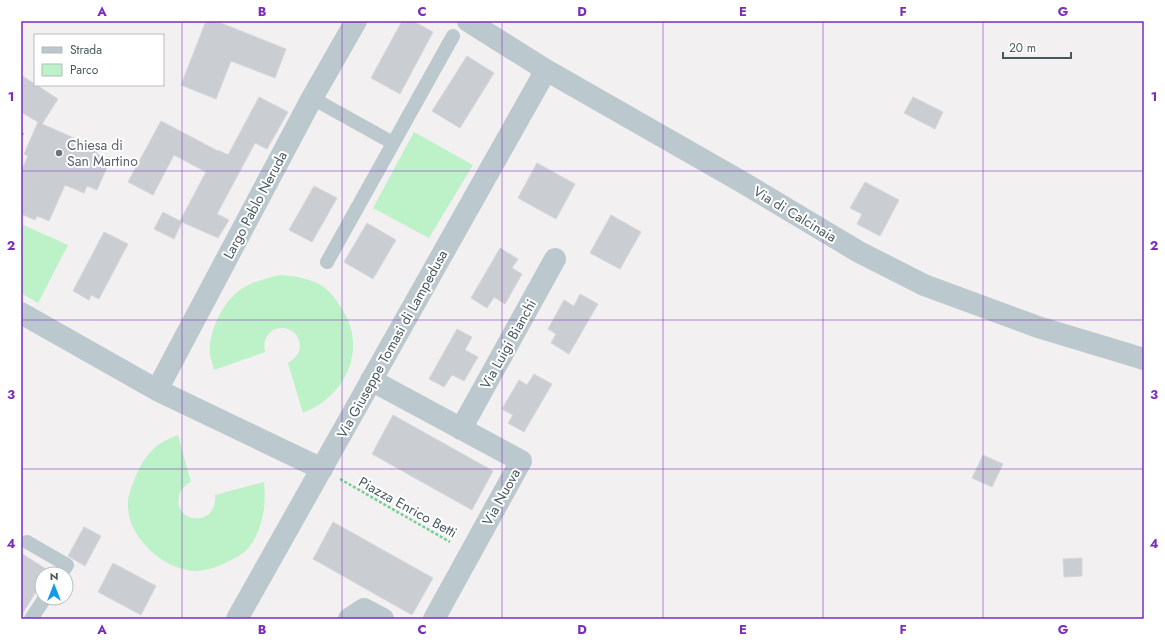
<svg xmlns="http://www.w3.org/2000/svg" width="1165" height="640" font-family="Jost,sans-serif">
<rect width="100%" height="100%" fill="#f2f0f0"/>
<!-- green -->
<path fill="#bdf1c7" d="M 414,132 L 473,165 L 429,238 L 373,208 Z
M 21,224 L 68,245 L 38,303 L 21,293 Z
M 281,275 C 294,276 307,278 319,284 C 328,289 335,298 340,306 C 369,346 347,396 303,413 L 288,363 C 294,359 300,354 300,346 C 299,320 259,322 265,352 L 214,370 C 213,365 211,360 210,355 C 208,332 223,300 243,288 C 254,281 267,278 281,275 Z
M 178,435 L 191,482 C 185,485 180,490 179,496 C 173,524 218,528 215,495 L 264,482 C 266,503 264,520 255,538 C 253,541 252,544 250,546 C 244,554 234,559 225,563 C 217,567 205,571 196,571 C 166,571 129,539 128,508 C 127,498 131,488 135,478 C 144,456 155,443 178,435 Z"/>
<!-- building -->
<path fill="#caced2" stroke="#d4d7db" d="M 206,21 L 216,21 L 286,49 L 275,78 L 231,61 L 216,99 L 181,85 Z
M 402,21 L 413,21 L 433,32 L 400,94 L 371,78 Z
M 467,56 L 494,73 L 460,128 L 432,111 Z
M 21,75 L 58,99 L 42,124 L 90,145 L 108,165 L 97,190 L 87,186 L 84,193 L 65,185 L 49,221 L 37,216 L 35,220 L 21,214 L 21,171 L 28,156 L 24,154 L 38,122 L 21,112 Z
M 259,97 L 288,112 L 267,149 L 255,143 L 217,214 L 229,220 L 218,238 L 182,222 L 174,239 L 154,229 L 163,212 L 180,221 L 206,172 L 174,155 L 153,195 L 128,182 L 161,121 L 218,151 L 218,150 L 228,155 Z
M 913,97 L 943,112 L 935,129 L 904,113 Z
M 537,163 L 575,184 L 556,219 L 518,198 Z
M 865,182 L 899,200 L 880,236 L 857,224 L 862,214 L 850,208 Z
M 314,186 L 337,198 L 312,242 L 289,230 Z
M 611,215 L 641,232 L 620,269 L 590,253 Z
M 367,223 L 396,240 L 373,279 L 344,262 Z
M 104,232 L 128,244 L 99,299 L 91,295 L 89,300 L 73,291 Z
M 500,248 L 518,259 L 512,268 L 522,274 L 505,304 L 494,297 L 487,308 L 471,298 Z
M 580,294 L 598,304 L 569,354 L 551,343 L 556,334 L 548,329 L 564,300 L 574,306 Z
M 457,329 L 472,337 L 465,350 L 478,357 L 464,381 L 452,375 L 444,387 L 429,379 Z
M 534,374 L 552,384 L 524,432 L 508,423 L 513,415 L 502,409 L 519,380 L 527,385 Z
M 393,415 L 493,471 L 472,510 L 372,454 Z
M 983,455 L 1003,464 L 992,487 L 972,478 Z
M 333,522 L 433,578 L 412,615 L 313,559 Z
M 84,527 L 101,536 L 85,566 L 68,556 Z
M 21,553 L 49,571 L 47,574 L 42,574 L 42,582 L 21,616 Z
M 1082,558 L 1082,576 L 1064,577 L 1063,559 Z
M 113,563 L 156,586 L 141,615 L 98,592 Z"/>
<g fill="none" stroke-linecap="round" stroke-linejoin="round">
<!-- path -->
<path stroke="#74d090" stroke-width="2.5" stroke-dasharray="3 2" stroke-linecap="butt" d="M 21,133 L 24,135
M 340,479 L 450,542"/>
<!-- service -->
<path stroke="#bbc8cd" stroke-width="14" d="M 312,98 L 393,143
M 327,262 L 453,36
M 27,542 L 67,565 L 61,574
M 31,619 L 45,598"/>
<!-- minor -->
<path stroke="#bbc8cd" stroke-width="22" d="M 468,21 L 546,70 L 742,182 L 859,252 L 924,285 L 1038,327 L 1144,359
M 21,313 L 157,390 L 322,469
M 371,380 L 521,461 L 434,619
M 157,390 L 312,98 L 356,21
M 461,429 L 555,259
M 237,619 L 546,70
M 349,619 L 364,609 L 383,619"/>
</g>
<!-- grid -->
<path fill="none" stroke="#7b2cbf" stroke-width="1" stroke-opacity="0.55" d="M 182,21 L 182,619M 342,21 L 342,619M 502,21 L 502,619M 663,21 L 663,619M 823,21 L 823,619M 983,21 L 983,619M 21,171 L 1144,171M 21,320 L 1144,320M 21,469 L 1144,469"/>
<!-- markers -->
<circle fill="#6b7280" stroke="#fff" stroke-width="1.5" cx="59" cy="153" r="4"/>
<g text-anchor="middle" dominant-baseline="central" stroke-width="4" stroke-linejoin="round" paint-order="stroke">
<!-- worship labels -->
<g font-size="14" fill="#5b616d" stroke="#fff" text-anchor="start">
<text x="67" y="145">Chiesa di<tspan x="67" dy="16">San Martino</tspan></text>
</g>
<!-- street labels -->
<g font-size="14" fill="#47585e" stroke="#fff">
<text transform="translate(255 205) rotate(-62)">Largo Pablo Neruda</text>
<text transform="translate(795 214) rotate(31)">Via di Calcinaia</text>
<text transform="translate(392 344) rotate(-61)">Via Giuseppe Tomasi di Lampedusa</text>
<text transform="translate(508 344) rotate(-61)">Via Luigi Bianchi</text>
<text transform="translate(501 497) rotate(-61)">Via Nuova</text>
<text transform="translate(408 507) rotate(29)">Piazza Enrico Betti</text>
</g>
</g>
<!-- border -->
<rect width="1165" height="640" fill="none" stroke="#ffffff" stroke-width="44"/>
<!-- legend -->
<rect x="34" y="34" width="130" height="52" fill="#ffffff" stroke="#b5bcbf"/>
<rect x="42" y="47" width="20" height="6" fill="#bbc8cd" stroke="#b5bcbf"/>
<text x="70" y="54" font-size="12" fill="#47585e">Strada</text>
<rect x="42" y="64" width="20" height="12" fill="#bdf1c7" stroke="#b5bcbf"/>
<text x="70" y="74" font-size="12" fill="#47585e">Parco</text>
<!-- north arrow -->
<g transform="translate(54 586)"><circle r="19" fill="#ffffff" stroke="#b5bcbf"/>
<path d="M0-3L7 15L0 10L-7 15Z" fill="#149be8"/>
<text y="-6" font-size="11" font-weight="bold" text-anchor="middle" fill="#47585e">N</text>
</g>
<!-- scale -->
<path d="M1003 52v6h68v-6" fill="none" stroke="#47585e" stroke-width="2"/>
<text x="1009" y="52" font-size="12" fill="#47585e" stroke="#ffffff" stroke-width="3" paint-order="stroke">20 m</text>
<rect x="22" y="22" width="1121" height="596" fill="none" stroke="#7b2cbf" stroke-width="1.5"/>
<g font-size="13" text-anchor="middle" font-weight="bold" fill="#7b2cbf">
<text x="102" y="16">A</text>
<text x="262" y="16">B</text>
<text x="422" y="16">C</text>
<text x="582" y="16">D</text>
<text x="743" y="16">E</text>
<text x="903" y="16">F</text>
<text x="1063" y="16">G</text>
<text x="11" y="101">1</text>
<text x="1154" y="101">1</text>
<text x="11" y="250">2</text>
<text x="1154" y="250">2</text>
<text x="11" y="399">3</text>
<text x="1154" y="399">3</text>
<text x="11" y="548">4</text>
<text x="1154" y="548">4</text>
<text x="102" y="634">A</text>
<text x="262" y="634">B</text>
<text x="422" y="634">C</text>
<text x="582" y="634">D</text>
<text x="743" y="634">E</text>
<text x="903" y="634">F</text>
<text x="1063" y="634">G</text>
</g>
</svg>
